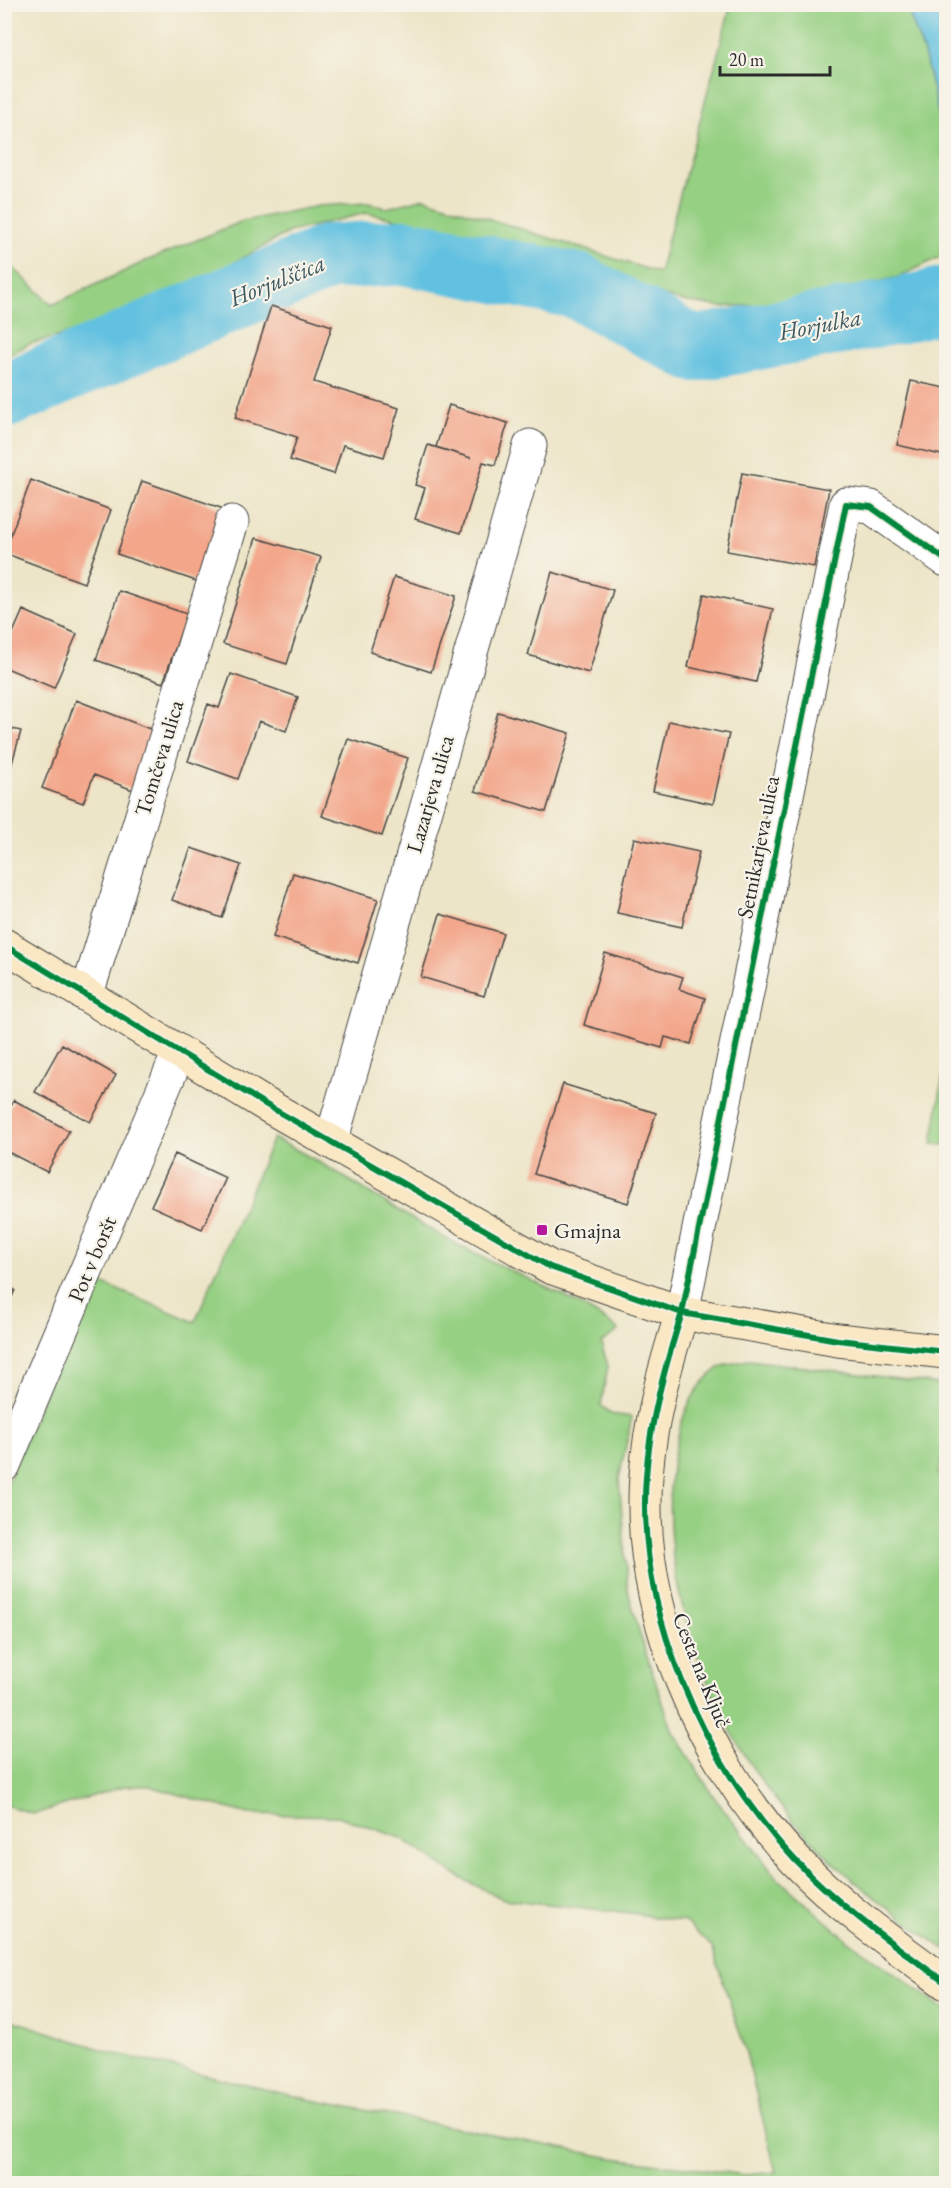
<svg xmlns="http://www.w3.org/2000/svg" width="951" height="2188" font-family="'EB Garamond',serif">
<rect width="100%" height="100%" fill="#f7f3e8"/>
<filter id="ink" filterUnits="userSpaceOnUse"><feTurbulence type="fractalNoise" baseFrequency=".0167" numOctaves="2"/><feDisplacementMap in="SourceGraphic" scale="12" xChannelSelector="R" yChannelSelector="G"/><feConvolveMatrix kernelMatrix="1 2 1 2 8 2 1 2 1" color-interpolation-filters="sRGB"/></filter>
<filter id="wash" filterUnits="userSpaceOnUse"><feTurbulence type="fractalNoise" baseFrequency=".008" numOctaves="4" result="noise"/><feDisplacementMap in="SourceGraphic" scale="24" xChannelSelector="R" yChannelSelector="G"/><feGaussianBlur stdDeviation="1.35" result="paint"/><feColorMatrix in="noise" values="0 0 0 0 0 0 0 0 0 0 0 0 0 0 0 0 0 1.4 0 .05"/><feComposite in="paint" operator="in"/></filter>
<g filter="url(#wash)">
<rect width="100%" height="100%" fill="#ede5c8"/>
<!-- green -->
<path fill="#96d083" stroke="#607e57" stroke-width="1.5" d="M 731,5 L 906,5 L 924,53 L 946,143 L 946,254 L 899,277 L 780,303 L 722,307 L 682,301 L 596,276 L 527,247 L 366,213 L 289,232 L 237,261 L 185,295 L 94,327 L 29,344 L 5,357 L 4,259 L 52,305 L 146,261 L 243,221 L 318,206 L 368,203 L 387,208 L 424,198 L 659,273 Z
M 946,1057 L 946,1145 L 932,1144 Z
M 273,1138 C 336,1168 393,1210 454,1243 C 507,1271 573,1295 619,1330 L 601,1343 L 608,1366 L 601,1405 L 610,1414 L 632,1417 L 619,1478 L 628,1591 L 645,1651 L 673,1732 L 714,1797 L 776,1877 L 846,1939 L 946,2010 L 946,2183 L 5,2183 L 5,2018 L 113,2053 L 307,2099 L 613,2158 L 746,2175 L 776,2172 L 745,2049 L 712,1947 L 685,1922 L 631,1913 L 503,1899 L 459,1877 L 401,1838 L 337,1816 L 248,1814 L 149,1786 L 125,1786 L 35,1814 L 5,1805 L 4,1492 L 92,1279 L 195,1322 Z
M 749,1360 L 946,1385 L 946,1448 L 938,1474 L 946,1477 L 946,1950 C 878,1904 812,1851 763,1783 C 700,1693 655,1563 674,1454 C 681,1419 689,1390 719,1368 C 727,1363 740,1362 749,1360 Z"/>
<!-- water -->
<path fill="#62c1e0" stroke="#467686" stroke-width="1.5" d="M 906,5 L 946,5 L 946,143 L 924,53 Z"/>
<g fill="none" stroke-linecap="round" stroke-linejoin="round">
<!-- river -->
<path stroke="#62c1e0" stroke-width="66" d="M 4,396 L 329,257 L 404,252 L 577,286 L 694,349 L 898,311 L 946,299"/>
</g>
<g id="blocks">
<!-- building -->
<path fill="#f3a68a" d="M 271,306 L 332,326 L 314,382 L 399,408 L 384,457 L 343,445 L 334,474 L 290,460 L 297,437 L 235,418 Z
M 911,381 L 946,388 L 946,456 L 897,445 Z
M 449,405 L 508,423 L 495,465 L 483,462 L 461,533 L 415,519 L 425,488 L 415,485 L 428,445 L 471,458 L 436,447 Z
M 742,473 L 829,489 L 814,567 L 727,551 Z
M 31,480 L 111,510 L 84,583 L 4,553 Z
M 142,481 L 224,509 L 199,582 L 117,554 Z
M 256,538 L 321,557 L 287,664 L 223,644 Z
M 552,572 L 613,590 L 589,673 L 528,655 Z
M 394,577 L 456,596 L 431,672 L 370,652 Z
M 119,591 L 187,614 L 163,683 L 96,660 Z
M 704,594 L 773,609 L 756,682 L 688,667 Z
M 23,610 L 77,634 L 54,688 L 4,667 L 4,653 Z
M 231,674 L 298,697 L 286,731 L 259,721 L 238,779 L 188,761 L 208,704 L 219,708 Z
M 76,700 L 155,731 L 133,790 L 94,775 L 83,803 L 42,788 Z
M 498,712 L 570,733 L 546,812 L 475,791 Z
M 669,721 L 729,734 L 713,804 L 653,791 Z
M 4,727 L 21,731 L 5,788 L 4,787 Z
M 348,739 L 408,758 L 382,836 L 322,816 Z
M 634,838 L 699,852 L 682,927 L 617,913 Z
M 191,848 L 241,865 L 222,918 L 172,900 Z
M 293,873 L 378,899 L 358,963 L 273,937 Z
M 440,914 L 503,933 L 484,996 L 421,977 Z
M 605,953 L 683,977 L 679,989 L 705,998 L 691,1044 L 665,1037 L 662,1048 L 584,1025 Z
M 62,1044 L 116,1075 L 90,1122 L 35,1092 Z
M 563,1084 L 656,1113 L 628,1203 L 534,1174 Z
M 14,1100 L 69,1131 L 47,1172 L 4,1150 L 4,1117 Z
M 175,1154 L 226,1178 L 202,1229 L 151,1206 Z
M 4,1285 L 15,1290 L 4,1314 Z"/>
</g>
</g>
<g filter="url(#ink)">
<use href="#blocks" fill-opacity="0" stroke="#484743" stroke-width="1.5"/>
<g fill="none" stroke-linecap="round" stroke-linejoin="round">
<!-- street casing -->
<g stroke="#484743" stroke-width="35">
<path id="street" d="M 87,994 L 232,522
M 331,1142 L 530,446
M 682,1313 L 846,504 L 871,507 L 946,560
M 4,1465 L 179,1052"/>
</g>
<!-- secondary casing -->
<g stroke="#484743" stroke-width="35">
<path id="secondary" d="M 4,945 L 263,1103 L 550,1267 L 682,1313 L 838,1340 L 946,1352
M 682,1313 C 665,1366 650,1420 646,1476 C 636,1611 703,1762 795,1860 C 840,1907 894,1945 946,1983"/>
</g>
<!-- street -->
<use href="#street" stroke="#fff" stroke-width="33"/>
<!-- secondary -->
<use href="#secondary" stroke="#fae7c3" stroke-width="33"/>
<!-- cycleway casing -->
<g stroke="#f7f3e8" stroke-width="10">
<path id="cycleway" d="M 946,560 L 871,507 L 846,504 L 682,1313 C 665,1366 650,1420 646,1476 C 636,1611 703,1762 795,1860 C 840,1907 894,1945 946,1983
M 4,945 L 263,1103 L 550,1267 L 682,1313 L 838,1340 L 946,1352"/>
</g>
<!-- cycleway -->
<use href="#cycleway" stroke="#00873e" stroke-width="6"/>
</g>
</g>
<!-- markers -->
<rect fill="#b5179e" stroke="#f7f3e8" stroke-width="2" x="536" y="1224" width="12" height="12" rx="3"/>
<g text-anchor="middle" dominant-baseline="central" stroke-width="4.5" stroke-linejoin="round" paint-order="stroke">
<!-- street labels -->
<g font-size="22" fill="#2b2b2b" stroke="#f7f3e8">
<text transform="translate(159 758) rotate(-73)">Tomčeva ulica</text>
<text transform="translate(430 794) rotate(-74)">Lazarjeva ulica</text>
<text transform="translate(758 847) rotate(-79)">Setnikarjeva ulica</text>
<text transform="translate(92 1259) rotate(-67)">Pot v boršt</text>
<text transform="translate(702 1670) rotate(68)">Cesta na Ključ</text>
</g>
<!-- poi labels -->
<g font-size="22" fill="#2b2b2b" stroke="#f7f3e8" text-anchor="start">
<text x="554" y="1230">Gmajna</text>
</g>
<!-- water labels -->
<g font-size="24" font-style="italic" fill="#3c5861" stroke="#f7f3e8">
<text transform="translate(277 280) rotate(-22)">Horjulščica</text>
<text transform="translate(820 324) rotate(-11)">Horjulka</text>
</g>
</g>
<!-- margin -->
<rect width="951" height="2188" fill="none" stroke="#f7f3e8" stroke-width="24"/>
<!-- scale -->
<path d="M720 66v9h110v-9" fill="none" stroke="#2b2b2b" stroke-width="3"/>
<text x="729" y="66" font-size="18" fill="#2b2b2b" stroke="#f7f3e8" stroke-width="4.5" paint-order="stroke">20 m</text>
</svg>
